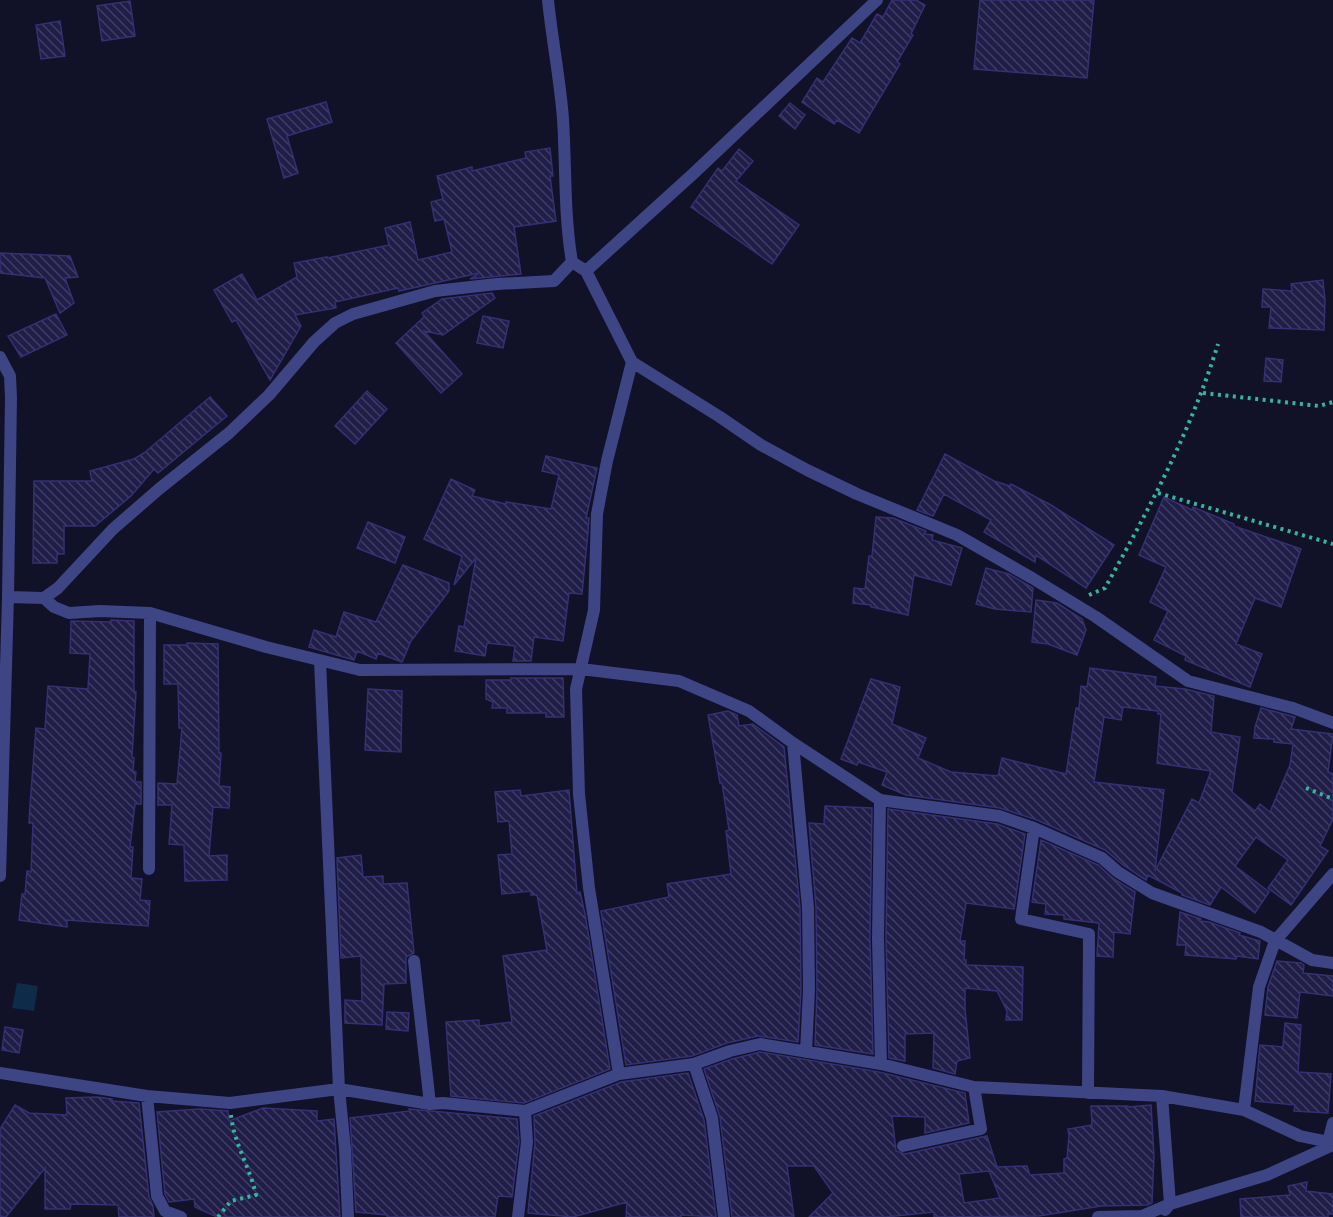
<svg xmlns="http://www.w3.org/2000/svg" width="1333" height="1217" font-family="'Archivo Narrow',sans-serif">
<defs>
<pattern id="building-back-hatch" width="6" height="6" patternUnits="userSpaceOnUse" patternTransform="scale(1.5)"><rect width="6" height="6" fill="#201d48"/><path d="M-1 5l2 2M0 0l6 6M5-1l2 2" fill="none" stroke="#403d63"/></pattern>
</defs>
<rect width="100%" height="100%" fill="#111128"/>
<!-- water -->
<path fill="#0e2c49" d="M 17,983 L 38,986 L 34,1011 L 12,1008 Z"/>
<!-- building -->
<path fill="url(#building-back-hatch)" stroke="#343073" stroke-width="1.5" fill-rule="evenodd" d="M 892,0 L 916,0 L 925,5 L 911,34 L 913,35 L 897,62 L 900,64 L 859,133 L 837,120 L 834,124 L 802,102 L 817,78 L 823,82 L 852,38 L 860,43 L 877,14 L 883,17 Z
M 980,0 L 1094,0 L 1087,78 L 974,69 Z
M 130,1 L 135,36 L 102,41 L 97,6 Z
M 60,21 L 65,56 L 41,59 L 36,25 Z
M 326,102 L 332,122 L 287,136 L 298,173 L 284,178 L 267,119 Z
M 790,103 L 805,115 L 795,129 L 779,116 Z
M 550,148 L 553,176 L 550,176 L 556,221 L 514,227 L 521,274 L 470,279 L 479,273 L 399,291 L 398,288 L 335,302 L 336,308 L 295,315 L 301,326 L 270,380 L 236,320 L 232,322 L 214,290 L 242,274 L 257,300 L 297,277 L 294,263 L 327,257 L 327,258 L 389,245 L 385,228 L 410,222 L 418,260 L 452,252 L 444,219 L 435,221 L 431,202 L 443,199 L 437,176 L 472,167 L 472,171 L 526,158 L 525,152 Z
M 739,149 L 753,161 L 736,181 L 799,225 L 772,264 L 691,207 L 718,168 L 722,171 Z
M 0,253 L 70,256 L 78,277 L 65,278 L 74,303 L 60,313 L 45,278 L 0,273 Z
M 1323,280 L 1325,300 L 1324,330 L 1269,328 L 1271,307 L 1262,307 L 1263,289 L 1292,291 L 1291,284 Z
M 492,293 L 495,298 L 443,335 L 424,331 L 462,374 L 441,393 L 396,343 L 424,317 L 422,313 L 442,299 Z
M 56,314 L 67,335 L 21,357 L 8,336 Z
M 483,316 L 509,321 L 503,348 L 477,343 Z
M 1266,358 L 1283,360 L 1281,382 L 1264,381 Z
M 367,391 L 387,409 L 355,444 L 335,426 Z
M 210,397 L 227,416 L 158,473 L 154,469 L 131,496 L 95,526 L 64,526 L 64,554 L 57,554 L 57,563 L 33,563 L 34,481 L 92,481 L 90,471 L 134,459 L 144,453 Z
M 945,454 L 994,481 L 1010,486 L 1011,484 L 1051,505 L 1114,545 L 1086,588 L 1036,555 L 1035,562 L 984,532 L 991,520 L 944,494 L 933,516 L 917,510 Z
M 546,456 L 597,468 L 586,518 L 589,518 L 588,532 L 582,594 L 569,593 L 563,641 L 534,637 L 531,661 L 513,661 L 515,646 L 487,643 L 485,656 L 455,651 L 459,626 L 464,627 L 476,558 L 454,585 L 462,556 L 424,539 L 451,479 L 475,490 L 472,496 L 506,504 L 506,502 L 551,509 L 559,475 L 542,471 Z
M 1164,497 L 1192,510 L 1193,507 L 1234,524 L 1234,526 L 1301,549 L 1281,607 L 1255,598 L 1236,644 L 1262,654 L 1250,687 L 1185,660 L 1186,656 L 1154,640 L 1168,611 L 1150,602 L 1166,567 L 1139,555 Z
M 876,517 L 893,518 L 926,531 L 924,534 L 933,535 L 932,540 L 962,548 L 951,585 L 914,575 L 908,615 L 871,607 L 871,605 L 853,603 L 854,588 L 865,589 L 869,556 L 872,556 Z
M 368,522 L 405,537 L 395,563 L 357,548 Z
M 403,565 L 449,583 L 449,591 L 411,641 L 402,662 L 378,653 L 376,659 L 357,651 L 354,660 L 309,647 L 314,630 L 336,637 L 344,612 L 376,622 Z
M 986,568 L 1009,574 L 1033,588 L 1031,612 L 995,609 L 976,604 Z
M 1036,600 L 1057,603 L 1082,619 L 1086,630 L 1077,655 L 1048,644 L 1032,642 Z
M 111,620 L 134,621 L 134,692 L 136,692 L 132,757 L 134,758 L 133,771 L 136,772 L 135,782 L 141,782 L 141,804 L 135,804 L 130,847 L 133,847 L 131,878 L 142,879 L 140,900 L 150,901 L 148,926 L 67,920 L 67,927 L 19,920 L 22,894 L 25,894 L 27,871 L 31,872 L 33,823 L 29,823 L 30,805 L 36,728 L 45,729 L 48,686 L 88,689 L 90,654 L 70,653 L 71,621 L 111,622 Z
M 187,643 L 218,644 L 219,753 L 221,753 L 219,786 L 230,787 L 229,808 L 213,807 L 209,856 L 227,855 L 227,880 L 185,881 L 184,845 L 169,844 L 172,805 L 158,805 L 158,783 L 177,784 L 182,728 L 179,728 L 178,684 L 164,684 L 164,645 L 187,645 Z
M 1090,668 L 1156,677 L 1155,686 L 1185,689 L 1214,696 L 1211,732 L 1240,737 L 1232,792 L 1255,811 L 1260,804 L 1270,812 L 1290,765 L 1293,744 L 1274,742 L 1274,739 L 1254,738 L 1255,727 L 1261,708 L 1295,717 L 1291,729 L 1333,734 L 1328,772 L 1333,774 L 1333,819 L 1320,846 L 1328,851 L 1291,905 L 1268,888 L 1288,860 L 1256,837 L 1235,866 L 1269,892 L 1255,913 L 1221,887 L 1210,905 L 1182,895 L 1182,893 L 1148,875 L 1146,880 L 1123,865 L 1105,850 L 1037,820 L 1000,808 L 906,795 L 882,785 L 887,772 L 858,762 L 857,765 L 841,759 L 871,679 L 900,687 L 892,724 L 926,738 L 918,758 L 951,772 L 998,776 L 1002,758 L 1066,774 L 1076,708 L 1079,708 L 1081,686 L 1087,687 ZM 1123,707 L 1158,711 L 1158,714 L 1161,714 L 1157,763 L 1211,771 L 1199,803 L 1192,799 L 1155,871 L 1164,790 L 1094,782 L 1104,717 L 1121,720 Z
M 511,678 L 563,678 L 564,717 L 546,717 L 546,713 L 507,713 L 507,708 L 492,708 L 493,702 L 486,699 L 486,680 L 511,680 Z
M 368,689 L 402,691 L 401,752 L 365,750 Z
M 728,711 L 737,715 L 739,726 L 753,724 L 784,747 L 800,908 L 801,990 L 798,1042 L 758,1036 L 727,1043 L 692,1056 L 626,1065 L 601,911 L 669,897 L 667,884 L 731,874 L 726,831 L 729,830 L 722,783 L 720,783 L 708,715 Z
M 520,790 L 521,796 L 569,790 L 577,893 L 580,892 L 585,914 L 610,1069 L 524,1103 L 451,1096 L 446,1022 L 479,1020 L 479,1026 L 512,1022 L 503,956 L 547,950 L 537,895 L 531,895 L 531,891 L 502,894 L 498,855 L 512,854 L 509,821 L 498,822 L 495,792 Z
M 825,806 L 872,808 L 870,938 L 873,1054 L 815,1045 L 817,990 L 816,908 L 809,823 L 824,824 Z
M 888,809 L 997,824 L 1025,834 L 1014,909 L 966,903 L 960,941 L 965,941 L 964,960 L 966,960 L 966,965 L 1023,967 L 1022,1020 L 1006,1020 L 1007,1011 L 997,991 L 965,988 L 965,1009 L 970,1058 L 957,1061 L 955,1074 L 933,1068 L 934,1033 L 905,1034 L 905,1061 L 889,1058 L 886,938 Z
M 1041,840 L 1098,865 L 1114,879 L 1135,892 L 1130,934 L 1114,932 L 1113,957 L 1097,956 L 1099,923 L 1064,919 L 1064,915 L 1045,914 L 1046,904 L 1032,902 Z
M 361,855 L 363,877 L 383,876 L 383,884 L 407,883 L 414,953 L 406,957 L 406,983 L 384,984 L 382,1025 L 345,1023 L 345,1000 L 362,1001 L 361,956 L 341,958 L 337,858 Z
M 1180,912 L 1201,919 L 1200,921 L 1209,922 L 1240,933 L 1239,935 L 1260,941 L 1258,959 L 1237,956 L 1236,959 L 1185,955 L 1186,945 L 1177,945 Z
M 1277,961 L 1301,963 L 1304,965 L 1303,973 L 1333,976 L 1333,996 L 1300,992 L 1297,1018 L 1265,1015 L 1268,987 Z
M 387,1012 L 409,1013 L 408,1031 L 386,1029 Z
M 1285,1023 L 1301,1025 L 1298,1072 L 1331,1074 L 1328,1113 L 1294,1111 L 1295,1105 L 1255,1101 L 1260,1045 L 1283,1047 Z
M 5,1027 L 23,1030 L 19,1053 L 2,1050 Z
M 760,1052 L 879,1072 L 965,1093 L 969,1123 L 925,1133 L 925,1117 L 892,1116 L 896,1151 L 905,1154 L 987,1136 L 997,1167 L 1027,1166 L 1030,1175 L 1064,1173 L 1064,1159 L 1067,1158 L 1069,1136 L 1068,1129 L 1092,1125 L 1091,1106 L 1128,1106 L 1128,1107 L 1151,1105 L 1154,1156 L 1152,1203 L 1147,1205 L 1101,1206 L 1039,1216 L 934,1217 L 934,1212 L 886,1217 L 809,1217 L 833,1193 L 814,1166 L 787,1166 L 794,1217 L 732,1217 L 720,1117 L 704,1069 L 732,1059 ZM 989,1171 L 1000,1198 L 964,1203 L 959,1174 Z
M 688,1073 L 704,1120 L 716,1217 L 681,1215 L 681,1217 L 626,1217 L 627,1202 L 573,1217 L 528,1213 L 535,1143 L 534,1116 L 621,1082 Z
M 97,1097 L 112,1099 L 112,1101 L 139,1103 L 149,1197 L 153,1206 L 154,1217 L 119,1217 L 118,1205 L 71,1204 L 70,1209 L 45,1209 L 45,1168 L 6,1217 L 0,1217 L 0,1129 L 15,1105 L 29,1113 L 67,1115 L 66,1098 Z
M 263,1108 L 317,1111 L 317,1121 L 334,1119 L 340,1217 L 217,1217 L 195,1207 L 194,1199 L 169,1202 L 165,1194 L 157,1112 L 200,1109 L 228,1111 L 229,1121 Z
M 409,1109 L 517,1119 L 519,1142 L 512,1197 L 498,1196 L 495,1217 L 387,1217 L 387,1215 L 356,1212 L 350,1118 L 410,1111 Z
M 1307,1182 L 1306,1191 L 1333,1194 L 1333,1214 L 1328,1214 L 1328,1217 L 1241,1217 L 1240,1199 L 1290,1195 L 1288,1186 Z"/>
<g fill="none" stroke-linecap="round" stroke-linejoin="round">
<!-- path -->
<path stroke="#34b69c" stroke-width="4" stroke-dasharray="3 4.5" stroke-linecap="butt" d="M 1203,393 L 1319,406 L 1333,402
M 1158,493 L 1333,544
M 1089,595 L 1105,588 C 1149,509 1191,431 1218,344
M 1306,788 L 1333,799
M 218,1217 L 231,1201 L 256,1195 C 250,1167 234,1144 231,1115"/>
<!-- minor -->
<path stroke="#3d4585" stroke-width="12" d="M 548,0 C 552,40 560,79 563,119 C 566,167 564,215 572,262 L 586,271 L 694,173 L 877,0
M 586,271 L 632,362 L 607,461 L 597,514 L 594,610 L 576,689 L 579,794 L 589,888 L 619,1074 L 694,1064 L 730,1051 L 760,1044 L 881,1064 L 974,1087 L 1162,1096 L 1244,1110 L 1300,1136 L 1333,1143
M 0,357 L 10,376 L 11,398 L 8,597 L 0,876
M 632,362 L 720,417 L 761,445 L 807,470 L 857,494 L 957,535 L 1032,578 L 1096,617 L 1188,681 L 1293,708 L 1333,723
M 8,597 L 44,598 L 58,588 L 113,529 L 159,489 L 229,433 L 269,395 L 314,342 L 335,323 L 353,314 L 435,291 L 497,284 L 554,281 L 572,262
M 44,598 L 54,607 L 69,613 L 100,611 L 150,613 L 266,647 L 360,670 L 581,669 L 679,681 L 749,711 L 793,743 L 880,800
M 320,661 L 339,1089 L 345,1149 L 348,1217
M 793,743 L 808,908 L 809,990 L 806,1052
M 1034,828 L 1021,919 L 1089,934 L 1088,1093
M 149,869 L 150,613
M 414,961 L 430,1104
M 694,1064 L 712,1118 L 724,1217
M 881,1064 L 878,938 L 880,800 L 999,816 L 1034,828 L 1102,858 L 1118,872 L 1152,893 L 1261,932 L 1312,960 L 1333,963
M 0,1073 L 147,1096 L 230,1103 L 339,1089 L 430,1104 L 443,1103 L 525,1111 L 619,1074
M 147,1096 L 157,1196 L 165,1211 L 181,1217
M 1162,1096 L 1170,1204 L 1165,1210
M 1244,1110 L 1259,987 L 1275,941 L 1333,874
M 1328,1142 L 1333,1123
M 903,1146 L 981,1129 L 974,1087
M 518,1217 L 527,1142 L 525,1111
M 1098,1217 L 1142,1216 L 1170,1204 L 1267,1175 L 1333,1145"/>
</g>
</svg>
